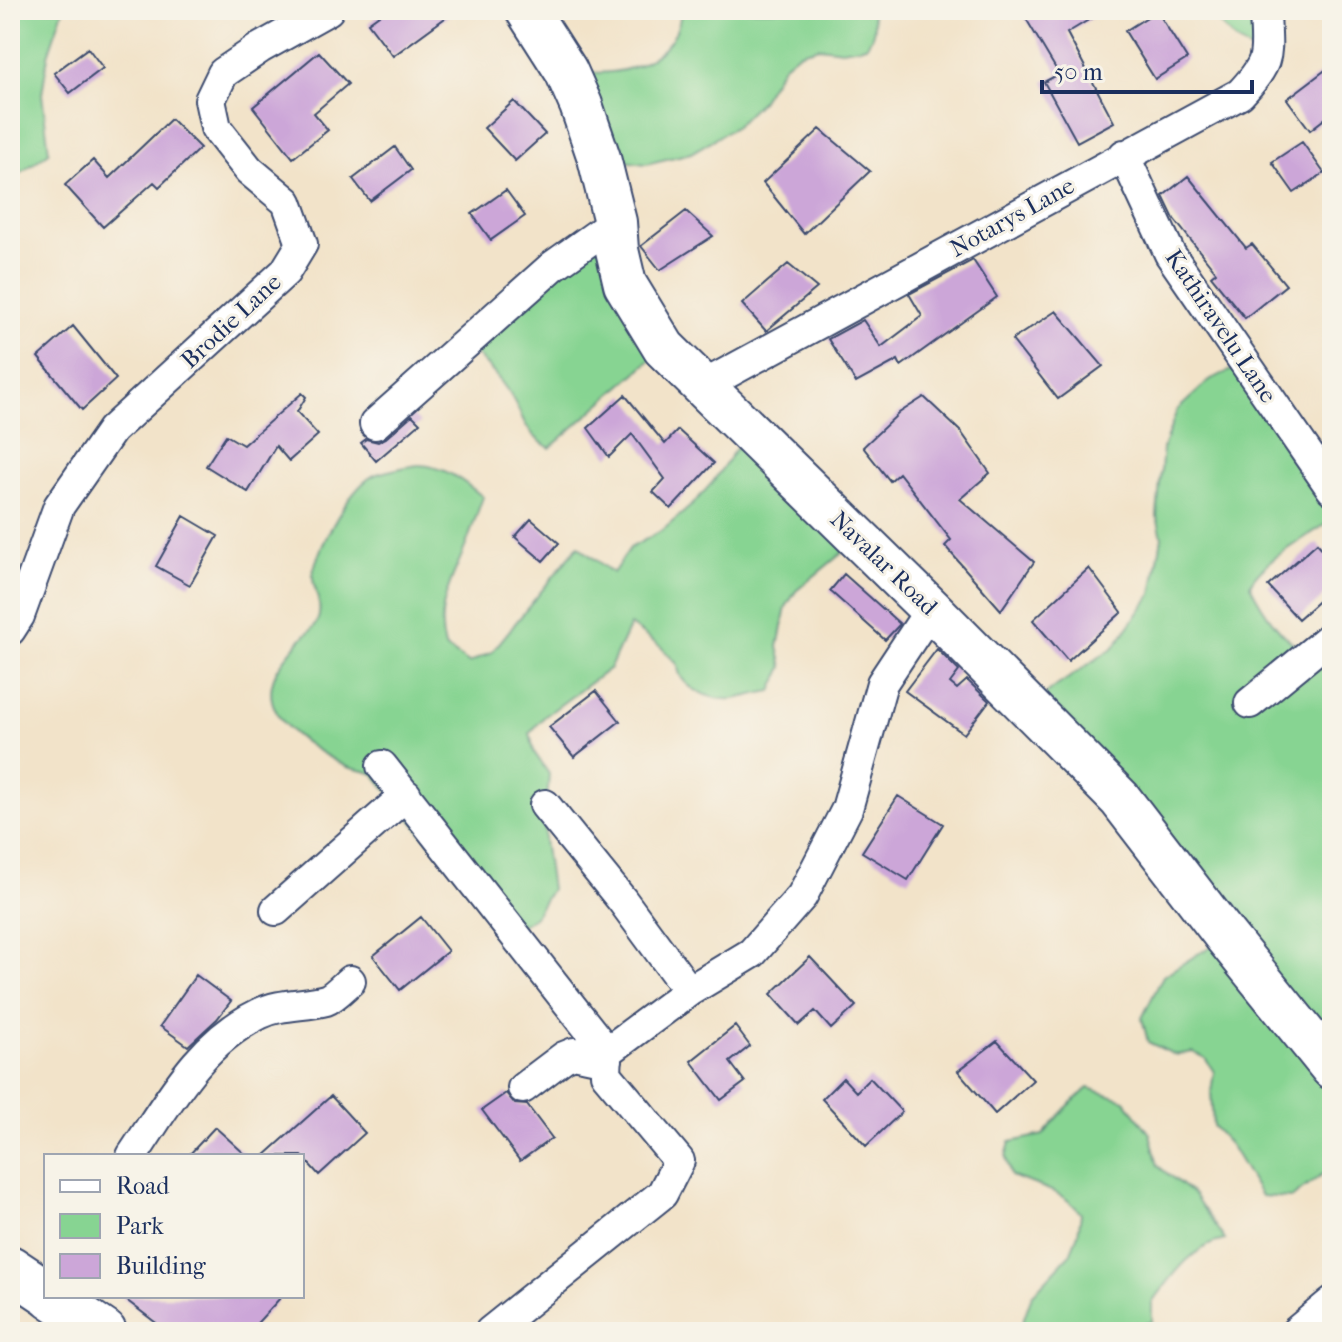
<svg xmlns="http://www.w3.org/2000/svg" width="1342" height="1342" font-family="'IM FELL French Canon',serif">
<rect width="100%" height="100%" fill="#f7f3e8"/>
<filter id="ink" filterUnits="userSpaceOnUse"><feTurbulence type="fractalNoise" baseFrequency=".0125" numOctaves="2"/><feDisplacementMap in="SourceGraphic" scale="16" xChannelSelector="R" yChannelSelector="G"/><feConvolveMatrix kernelMatrix="1 2 1 2 8 2 1 2 1" color-interpolation-filters="sRGB"/></filter>
<filter id="wash" filterUnits="userSpaceOnUse"><feTurbulence type="fractalNoise" baseFrequency=".006" numOctaves="4" result="noise"/><feDisplacementMap in="SourceGraphic" scale="32" xChannelSelector="R" yChannelSelector="G"/><feGaussianBlur stdDeviation="1.8" result="paint"/><feColorMatrix in="noise" values="0 0 0 0 0 0 0 0 0 0 0 0 0 0 0 0 0 1.4 0 .05"/><feComposite in="paint" operator="in"/></filter>
<g filter="url(#wash)">
<rect width="100%" height="100%" fill="#f2e3c9"/>
<!-- green -->
<path fill="#87d492" stroke="#518278" stroke-width="2" d="M 10,10 L 63,10 L 48,55 L 42,94 L 49,152 L 10,181 Z
M 681,10 L 871,10 C 875,25 876,33 866,46 L 842,50 L 819,47 L 800,52 L 783,66 L 761,101 L 736,126 L 691,153 L 646,164 L 599,158 L 566,71 C 580,72 596,74 611,72 C 645,69 679,46 681,10 Z
M 1184,10 L 1265,10 L 1266,59 L 1236,41 L 1217,21 Z
M 615,222 L 664,348 L 550,448 C 519,430 525,413 505,387 C 494,371 479,358 466,344 Z
M 1245,364 L 1332,489 L 1332,520 C 1311,535 1259,562 1250,585 C 1264,613 1281,638 1309,654 L 1332,636 L 1332,1167 L 1291,1198 L 1261,1196 L 1231,1146 L 1213,1126 L 1211,1092 L 1214,1072 L 1205,1058 L 1193,1052 L 1175,1055 L 1148,1042 L 1142,1018 L 1163,976 L 1225,937 L 1031,709 L 1048,692 L 1114,647 L 1152,594 L 1162,537 L 1157,516 L 1163,448 L 1177,410 L 1211,379 Z
M 748,431 L 859,539 L 796,591 L 786,607 L 778,647 L 783,667 L 772,691 C 759,693 746,697 733,699 C 712,701 678,688 678,665 L 661,647 L 630,625 L 610,668 L 544,717 L 530,733 L 534,752 L 549,774 L 544,840 L 551,889 L 534,917 L 505,935 L 374,774 C 364,770 354,770 345,766 C 322,754 286,734 275,709 C 261,679 288,655 305,635 C 309,632 315,626 317,622 C 325,604 311,587 313,574 C 317,548 352,483 377,474 C 382,472 414,465 419,465 C 443,465 465,482 483,497 C 477,513 472,529 466,545 C 452,580 434,608 445,647 L 469,663 L 492,652 L 578,546 L 613,573 L 630,548 L 663,530 L 692,505 L 712,483 Z
M 1088,1088 L 1125,1100 L 1150,1134 L 1158,1166 L 1194,1195 L 1225,1240 C 1191,1246 1172,1277 1152,1303 L 1152,1322 L 1133,1326 L 1124,1332 L 1019,1332 L 1032,1295 L 1070,1254 L 1078,1234 L 1081,1214 C 1066,1191 1036,1186 1011,1176 L 1006,1157 L 1010,1142 L 1043,1135 L 1065,1109 Z"/>
<g id="blocks">
<!-- building -->
<path fill="#cca6d8" d="M 386,10 L 456,10 L 393,56 L 368,23 Z
M 1038,10 L 1105,10 L 1067,33 L 1114,122 L 1077,142 L 1044,82 L 1059,74 L 1025,17 Z
M 1157,11 L 1187,59 L 1155,79 L 1125,31 Z
M 88,48 L 103,68 L 70,93 L 54,73 Z
M 319,52 L 348,84 L 314,113 L 328,130 L 293,158 L 253,107 Z
M 1332,65 L 1332,113 L 1310,130 L 1287,99 Z
M 514,101 L 545,134 L 515,161 L 484,128 Z
M 171,119 L 200,148 L 159,187 L 154,182 L 103,227 L 65,185 L 93,160 L 109,178 Z
M 820,129 L 870,171 L 804,234 L 763,183 Z
M 1302,142 L 1324,173 L 1294,193 L 1272,162 Z
M 395,147 L 411,170 L 370,201 L 353,179 Z
M 1188,176 L 1246,248 L 1252,244 L 1286,285 L 1245,318 L 1211,276 L 1216,272 L 1174,219 L 1163,196 Z
M 506,190 L 525,216 L 491,240 L 472,214 Z
M 686,211 L 713,236 L 660,270 L 641,246 Z
M 973,260 L 997,297 L 901,366 L 898,360 L 856,383 L 828,339 L 863,320 L 881,347 L 922,316 L 909,294 Z
M 788,264 L 817,288 L 766,331 L 742,304 Z
M 1056,311 L 1103,366 L 1058,399 L 1012,340 Z
M 73,326 L 116,379 L 82,410 L 38,357 Z
M 302,393 L 306,397 L 297,412 L 318,435 L 289,461 L 276,446 L 248,492 L 206,466 L 226,435 L 243,445 Z
M 625,395 L 665,444 L 678,430 L 714,463 L 671,509 L 653,492 L 665,479 L 632,434 L 609,457 L 588,428 Z
M 924,397 L 961,432 L 990,473 L 960,499 L 1034,562 L 1001,610 L 945,546 L 951,540 L 899,473 L 890,481 L 863,447 L 899,413 Z
M 412,415 L 420,423 L 376,461 L 361,443 L 366,439 L 378,442 L 386,438 Z
M 184,516 L 218,536 L 190,585 L 156,566 Z
M 531,519 L 559,543 L 543,561 L 515,537 Z
M 1317,543 L 1332,560 L 1332,589 L 1298,619 L 1268,586 Z
M 1089,568 L 1122,612 L 1068,661 L 1033,620 Z
M 844,574 L 900,624 L 885,640 L 830,591 Z
M 937,649 L 959,671 L 950,683 L 957,689 L 967,680 L 989,701 L 964,734 L 905,691 Z
M 596,691 L 620,721 L 574,757 L 549,727 Z
M 898,796 L 943,824 L 908,880 L 862,852 Z
M 421,917 L 448,951 L 400,990 L 373,956 Z
M 810,957 L 856,1006 L 831,1029 L 815,1011 L 799,1025 L 771,994 Z
M 196,975 L 231,1001 L 217,1019 L 188,1046 L 160,1026 Z
M 735,1026 L 750,1046 L 730,1062 L 745,1082 L 721,1100 L 691,1061 Z
M 997,1041 L 1033,1080 L 995,1114 L 958,1071 Z
M 843,1078 L 856,1092 L 870,1078 L 902,1112 L 866,1146 L 822,1099 Z
M 506,1093 L 515,1104 L 527,1105 L 552,1138 L 520,1161 L 482,1110 Z
M 331,1096 L 365,1133 L 319,1175 L 302,1156 L 264,1156 Z
M 215,1127 L 247,1156 L 188,1156 Z
M 121,1296 L 282,1296 L 249,1332 L 168,1332 Z"/>
</g>
</g>
<g filter="url(#ink)">
<use href="#blocks" fill-opacity="0" stroke="#3b4a6e" stroke-width="2"/>
<g fill="none" stroke-linecap="round" stroke-linejoin="round">
<!-- street casing -->
<g stroke="#3b4a6e" stroke-width="34">
<path id="street" d="M 1124,155 L 1170,254 L 1332,489
M 703,386 L 1240,94 C 1273,59 1266,55 1265,10
M 375,424 L 553,266 L 615,222
M 10,630 L 19,616 L 59,506 L 112,430 L 285,272 L 302,244 L 287,202 L 249,170 L 216,128 L 210,100 L 223,73 L 260,48 L 328,10
M 1250,703 L 1332,636
M 382,766 L 607,1052
M 545,805 L 622,900 L 689,991
M 276,910 L 406,795
M 523,1088 L 564,1057 L 574,1053 L 607,1060
M 132,1156 C 168,1103 199,1043 259,1014 C 280,1003 304,1006 326,1000 C 334,997 343,987 350,981
M 490,1332 L 662,1194 L 679,1161 L 606,1074 L 607,1052 L 689,991 L 752,953 L 802,896 L 847,809 L 882,683 L 931,609
M 1296,1332 L 1332,1302"/>
</g>
<!-- secondary casing -->
<g stroke="#3b4a6e" stroke-width="46">
<path id="secondary" d="M 527,10 L 566,71 L 581,105 L 599,158 L 615,222 L 617,250 L 625,284 L 664,348 L 931,609 L 1120,799 L 1226,937 L 1332,1068"/>
</g>
<!-- highway casing -->
<g stroke="#3b4a6e" stroke-width="48">
<path id="highway" d="M 10,1268 L 46,1292
M 51,1296 L 104,1332"/>
</g>
<!-- street -->
<use href="#street" stroke="#fff" stroke-width="30"/>
<!-- secondary -->
<use href="#secondary" stroke="#fff" stroke-width="42"/>
<!-- highway -->
<use href="#highway" stroke="#fff" stroke-width="44"/>
</g>
</g>
<g text-anchor="middle" dominant-baseline="central" stroke-width="6" stroke-linejoin="round" paint-order="stroke">
<!-- street labels -->
<g font-size="24" fill="#1b2f5e" stroke="#f7f3e8">
<text transform="translate(1012 217) rotate(-29)">Notarys Lane</text>
<text transform="translate(231 321) rotate(-43)">Brodie Lane</text>
<text transform="translate(1221 326) rotate(56)">Kathiravelu Lane</text>
<text transform="translate(884 563) rotate(44)">Navalar Road</text>
</g>
</g>
<!-- margin -->
<rect width="1342" height="1342" fill="none" stroke="#f7f3e8" stroke-width="40"/>
<!-- legend -->
<rect x="44" y="1154" width="260" height="144" fill="#f7f3e8" stroke="#9fa5b1" stroke-width="2"/>
<rect x="60" y="1180" width="40" height="12" fill="#ffffff" stroke="#9fa5b1" stroke-width="2"/>
<text x="116" y="1194" font-size="24" fill="#1b2f5e">Road</text>
<rect x="60" y="1214" width="40" height="24" fill="#87d492" stroke="#9fa5b1" stroke-width="2"/>
<text x="116" y="1234" font-size="24" fill="#1b2f5e">Park</text>
<rect x="60" y="1254" width="40" height="24" fill="#cca6d8" stroke="#9fa5b1" stroke-width="2"/>
<text x="116" y="1274" font-size="24" fill="#1b2f5e">Building</text>
<!-- scale -->
<path d="M1042 80v12h210v-12" fill="none" stroke="#1b2f5e" stroke-width="4"/>
<text x="1054" y="80" font-size="24" fill="#1b2f5e" stroke="#f7f3e8" stroke-width="6" paint-order="stroke">50 m</text>
</svg>
